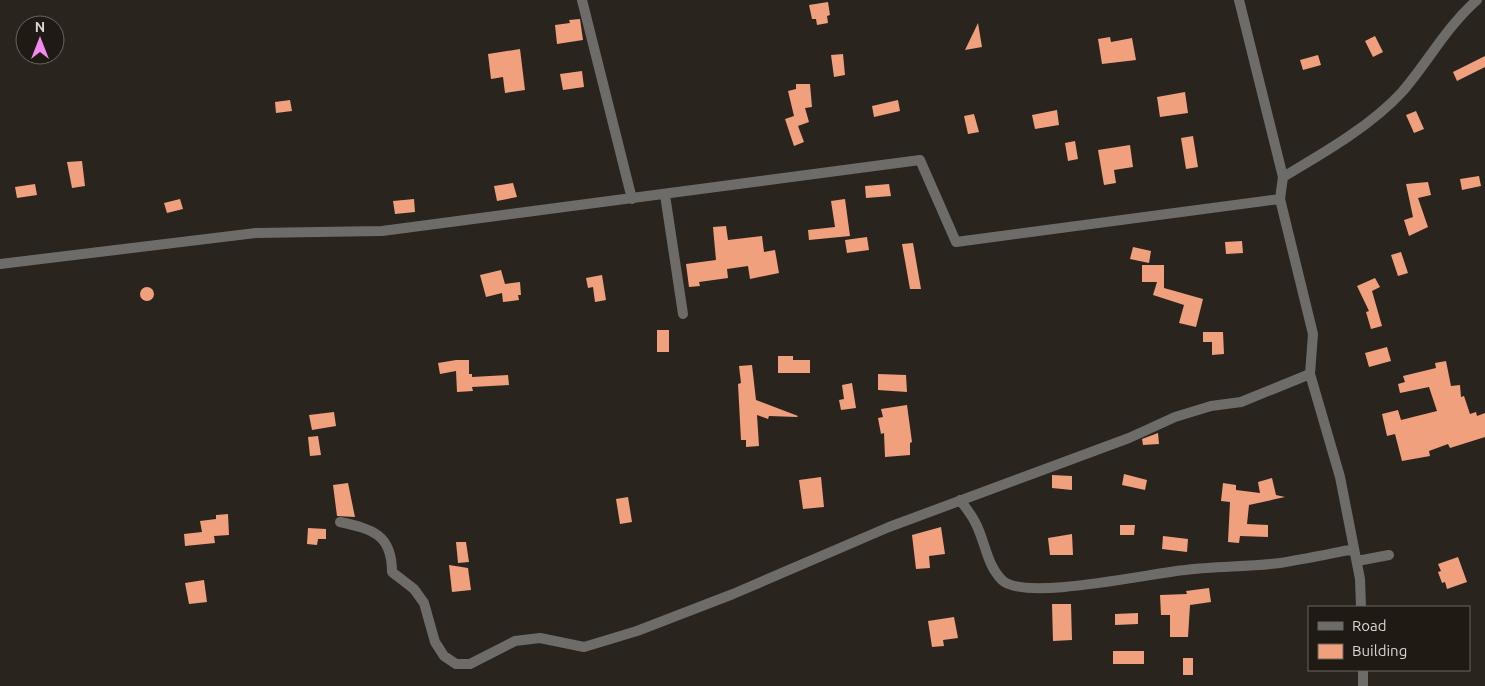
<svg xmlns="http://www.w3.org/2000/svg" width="1485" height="686" font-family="Ubuntu,sans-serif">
<rect width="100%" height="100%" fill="#2a241f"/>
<!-- building -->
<path fill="#f1a07d" d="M 828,2 L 830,15 L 827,16 L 828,23 L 817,25 L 816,19 L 812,19 L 809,5 Z
M 580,19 L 583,40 L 557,44 L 555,25 L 570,23 L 569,20 Z
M 978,23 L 982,47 L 965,50 Z
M 1375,36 L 1383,52 L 1373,57 L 1365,41 Z
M 1110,37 L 1111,42 L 1132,38 L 1136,60 L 1102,64 L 1098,39 Z
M 520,49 L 525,90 L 505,93 L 503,77 L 491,79 L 488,54 Z
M 843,54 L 845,75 L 834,77 L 831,55 Z
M 1318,55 L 1321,65 L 1303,70 L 1300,60 Z
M 1485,56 L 1485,67 L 1457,81 L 1453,72 Z
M 582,71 L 584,87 L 563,90 L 560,74 Z
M 796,84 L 810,84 L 812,107 L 805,108 L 809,122 L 798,126 L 804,142 L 794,146 L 785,119 L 794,116 L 788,91 L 796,89 Z
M 1185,92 L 1188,113 L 1160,117 L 1157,97 Z
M 290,100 L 292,111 L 276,113 L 275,102 Z
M 898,100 L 900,111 L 874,117 L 872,106 Z
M 1057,110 L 1059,125 L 1035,129 L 1032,115 Z
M 1416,111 L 1424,129 L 1414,133 L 1406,115 Z
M 974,114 L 979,132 L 968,134 L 964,116 Z
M 1193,136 L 1198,167 L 1186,169 L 1181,138 Z
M 1075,141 L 1078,159 L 1068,161 L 1065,143 Z
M 1130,145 L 1133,167 L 1114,170 L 1116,183 L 1104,185 L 1098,150 Z
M 82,161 L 85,186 L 72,188 L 67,162 Z
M 1479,176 L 1481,186 L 1462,190 L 1460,179 Z
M 1428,182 L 1431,195 L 1418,198 L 1428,227 L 1409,236 L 1404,220 L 1413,217 L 1406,184 Z
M 513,183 L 517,197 L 497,201 L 494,186 Z
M 35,184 L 37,195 L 17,198 L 15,187 Z
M 889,184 L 891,196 L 866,198 L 865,186 Z
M 180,199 L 183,209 L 167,213 L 164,203 Z
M 414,199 L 415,212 L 395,214 L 393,201 Z
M 845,199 L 850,236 L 809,240 L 808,230 L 835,227 L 831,201 Z
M 726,226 L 728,240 L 762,236 L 764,252 L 775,250 L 779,273 L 750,279 L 748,266 L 727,269 L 728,278 L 699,282 L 700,286 L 689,287 L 686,264 L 716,260 L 713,227 Z
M 867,237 L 869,250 L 847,253 L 845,240 Z
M 1242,241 L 1243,253 L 1226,254 L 1225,242 Z
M 913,243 L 921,289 L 910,289 L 902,244 Z
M 1133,247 L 1151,251 L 1149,263 L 1130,259 Z
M 1401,252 L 1408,273 L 1398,276 L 1391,255 Z
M 1142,265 L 1164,265 L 1164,288 L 1203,299 L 1196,327 L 1179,323 L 1184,305 L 1153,295 L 1157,282 L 1142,282 Z
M 501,270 L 505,284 L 520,282 L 521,295 L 518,295 L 519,300 L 503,302 L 502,293 L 486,297 L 480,275 Z
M 602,275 L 606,300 L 595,302 L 593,287 L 588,288 L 586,278 Z
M 1375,278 L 1380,287 L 1372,291 L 1382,326 L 1371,329 L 1366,312 L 1369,311 L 1357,286 Z
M140 294a7 7 0 1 1 14 0a7 7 0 1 1-14 0Z
M 657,330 L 669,330 L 669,352 L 657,352 Z
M 1203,332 L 1223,332 L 1224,354 L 1212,355 L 1212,342 L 1203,342 Z
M 1387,347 L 1391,361 L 1369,367 L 1365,353 Z
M 778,356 L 793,356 L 793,360 L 810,360 L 810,373 L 778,373 Z
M 456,360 L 469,360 L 469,374 L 472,374 L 472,377 L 508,375 L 509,385 L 472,387 L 473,391 L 457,392 L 456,371 L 440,374 L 438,363 Z
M 1446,361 L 1451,386 L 1460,385 L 1461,397 L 1464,396 L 1470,414 L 1476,412 L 1477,416 L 1485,413 L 1485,437 L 1450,448 L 1448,444 L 1429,451 L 1430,456 L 1402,461 L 1395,434 L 1387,436 L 1382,414 L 1398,410 L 1401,420 L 1437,411 L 1429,387 L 1400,393 L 1398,384 L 1405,382 L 1403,376 L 1436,368 L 1435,363 Z
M 752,365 L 756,400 L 798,416 L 797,417 L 769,416 L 768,419 L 757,415 L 759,446 L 746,447 L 746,440 L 741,440 L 738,384 L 741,383 L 739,366 Z
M 878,374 L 906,375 L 907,392 L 878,390 Z
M 852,383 L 856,408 L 841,410 L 839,400 L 844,399 L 842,385 Z
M 907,405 L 912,442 L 910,443 L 910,455 L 885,457 L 884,433 L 881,434 L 878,418 L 883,417 L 881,409 Z
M 334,412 L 336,426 L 312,430 L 309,415 Z
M 1158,433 L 1159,444 L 1143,445 L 1142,439 Z
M 318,436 L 321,455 L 310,456 L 308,437 Z
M 1124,474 L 1147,480 L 1145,490 L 1122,485 Z
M 1052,475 L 1072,476 L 1072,490 L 1052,488 Z
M 821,477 L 824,507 L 803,509 L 799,480 Z
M 1272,478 L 1276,495 L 1285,497 L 1249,505 L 1247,524 L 1268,525 L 1268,537 L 1240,536 L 1239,543 L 1228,542 L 1230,502 L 1221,501 L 1223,483 L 1236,485 L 1236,490 L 1260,493 L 1258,482 Z
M 348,483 L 355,517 L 337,516 L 333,485 Z
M 628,497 L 632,522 L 620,524 L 616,499 Z
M 228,514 L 229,535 L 214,536 L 215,543 L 185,546 L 184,534 L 202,532 L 200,521 L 216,519 L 216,515 Z
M 1120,525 L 1135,525 L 1134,535 L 1120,535 Z
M 941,527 L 945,554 L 929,556 L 930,568 L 916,569 L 912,535 Z
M 308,528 L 326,529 L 326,539 L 318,539 L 317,545 L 307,544 Z
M 1072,534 L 1073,555 L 1050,555 L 1048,538 Z
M 1163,536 L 1188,539 L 1187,552 L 1162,549 Z
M 456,542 L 466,542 L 469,562 L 458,563 Z
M 1458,557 L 1467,582 L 1447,589 L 1445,582 L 1442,583 L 1438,572 L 1441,571 L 1438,564 Z
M 449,565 L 468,568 L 471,590 L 452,592 Z
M 204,580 L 207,602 L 189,604 L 185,583 Z
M 1209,588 L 1211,602 L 1190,605 L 1188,637 L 1170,637 L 1170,615 L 1161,615 L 1160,595 L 1187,594 L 1186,591 Z
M 1052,604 L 1071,604 L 1072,640 L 1053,641 Z
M 1138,613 L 1138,624 L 1115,625 L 1115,614 Z
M 954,617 L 958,638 L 943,640 L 944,646 L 932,647 L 928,621 Z
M 1113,651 L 1144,651 L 1144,664 L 1113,664 Z
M 1183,658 L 1193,658 L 1193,675 L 1183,675 Z"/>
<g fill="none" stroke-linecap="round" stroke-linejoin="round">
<!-- minor -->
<path stroke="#6e6c69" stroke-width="10" d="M 582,0 L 632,199
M 1239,0 L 1283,177 L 1280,199 L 1313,334 L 1310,374 L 1340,477 L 1360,579 L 1361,607
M 1283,177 C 1322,154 1371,126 1402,92 C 1428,62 1447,26 1477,0
M 665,195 L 683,314
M 0,264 L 256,233 L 382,231 L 920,160 L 956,242 L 1280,199
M 960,500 C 965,507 971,514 975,522 C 985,540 986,564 1002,580 C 1023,602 1152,573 1185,570 C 1216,566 1248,567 1280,563 C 1305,559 1329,554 1354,549
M 340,522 C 372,529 392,534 392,572 L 414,589 L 424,603 L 435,642 L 444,656 L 456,664 L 470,664 L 515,641 L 540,638 L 584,647 L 637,631 L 733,594 L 889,527 L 1129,438 L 1175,417 L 1211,406 L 1241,402 L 1310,374
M 1357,561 L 1389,555
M 1363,670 L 1363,686"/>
</g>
<!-- legend -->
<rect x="1308" y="606" width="162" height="65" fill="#201a15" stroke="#6a6561"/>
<rect x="1318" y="622" width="25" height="8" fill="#6e6c69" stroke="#6a6561"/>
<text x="1352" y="631" font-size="15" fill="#dad6d2">Road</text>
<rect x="1318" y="644" width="25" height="15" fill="#f1a07d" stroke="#6a6561"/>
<text x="1352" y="656" font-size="15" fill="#dad6d2">Building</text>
<!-- north arrow -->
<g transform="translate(40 40)"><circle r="24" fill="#201a15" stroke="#6a6561"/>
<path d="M0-4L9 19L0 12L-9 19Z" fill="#f489f0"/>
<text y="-8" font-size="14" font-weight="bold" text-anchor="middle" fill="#dad6d2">N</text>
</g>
</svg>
